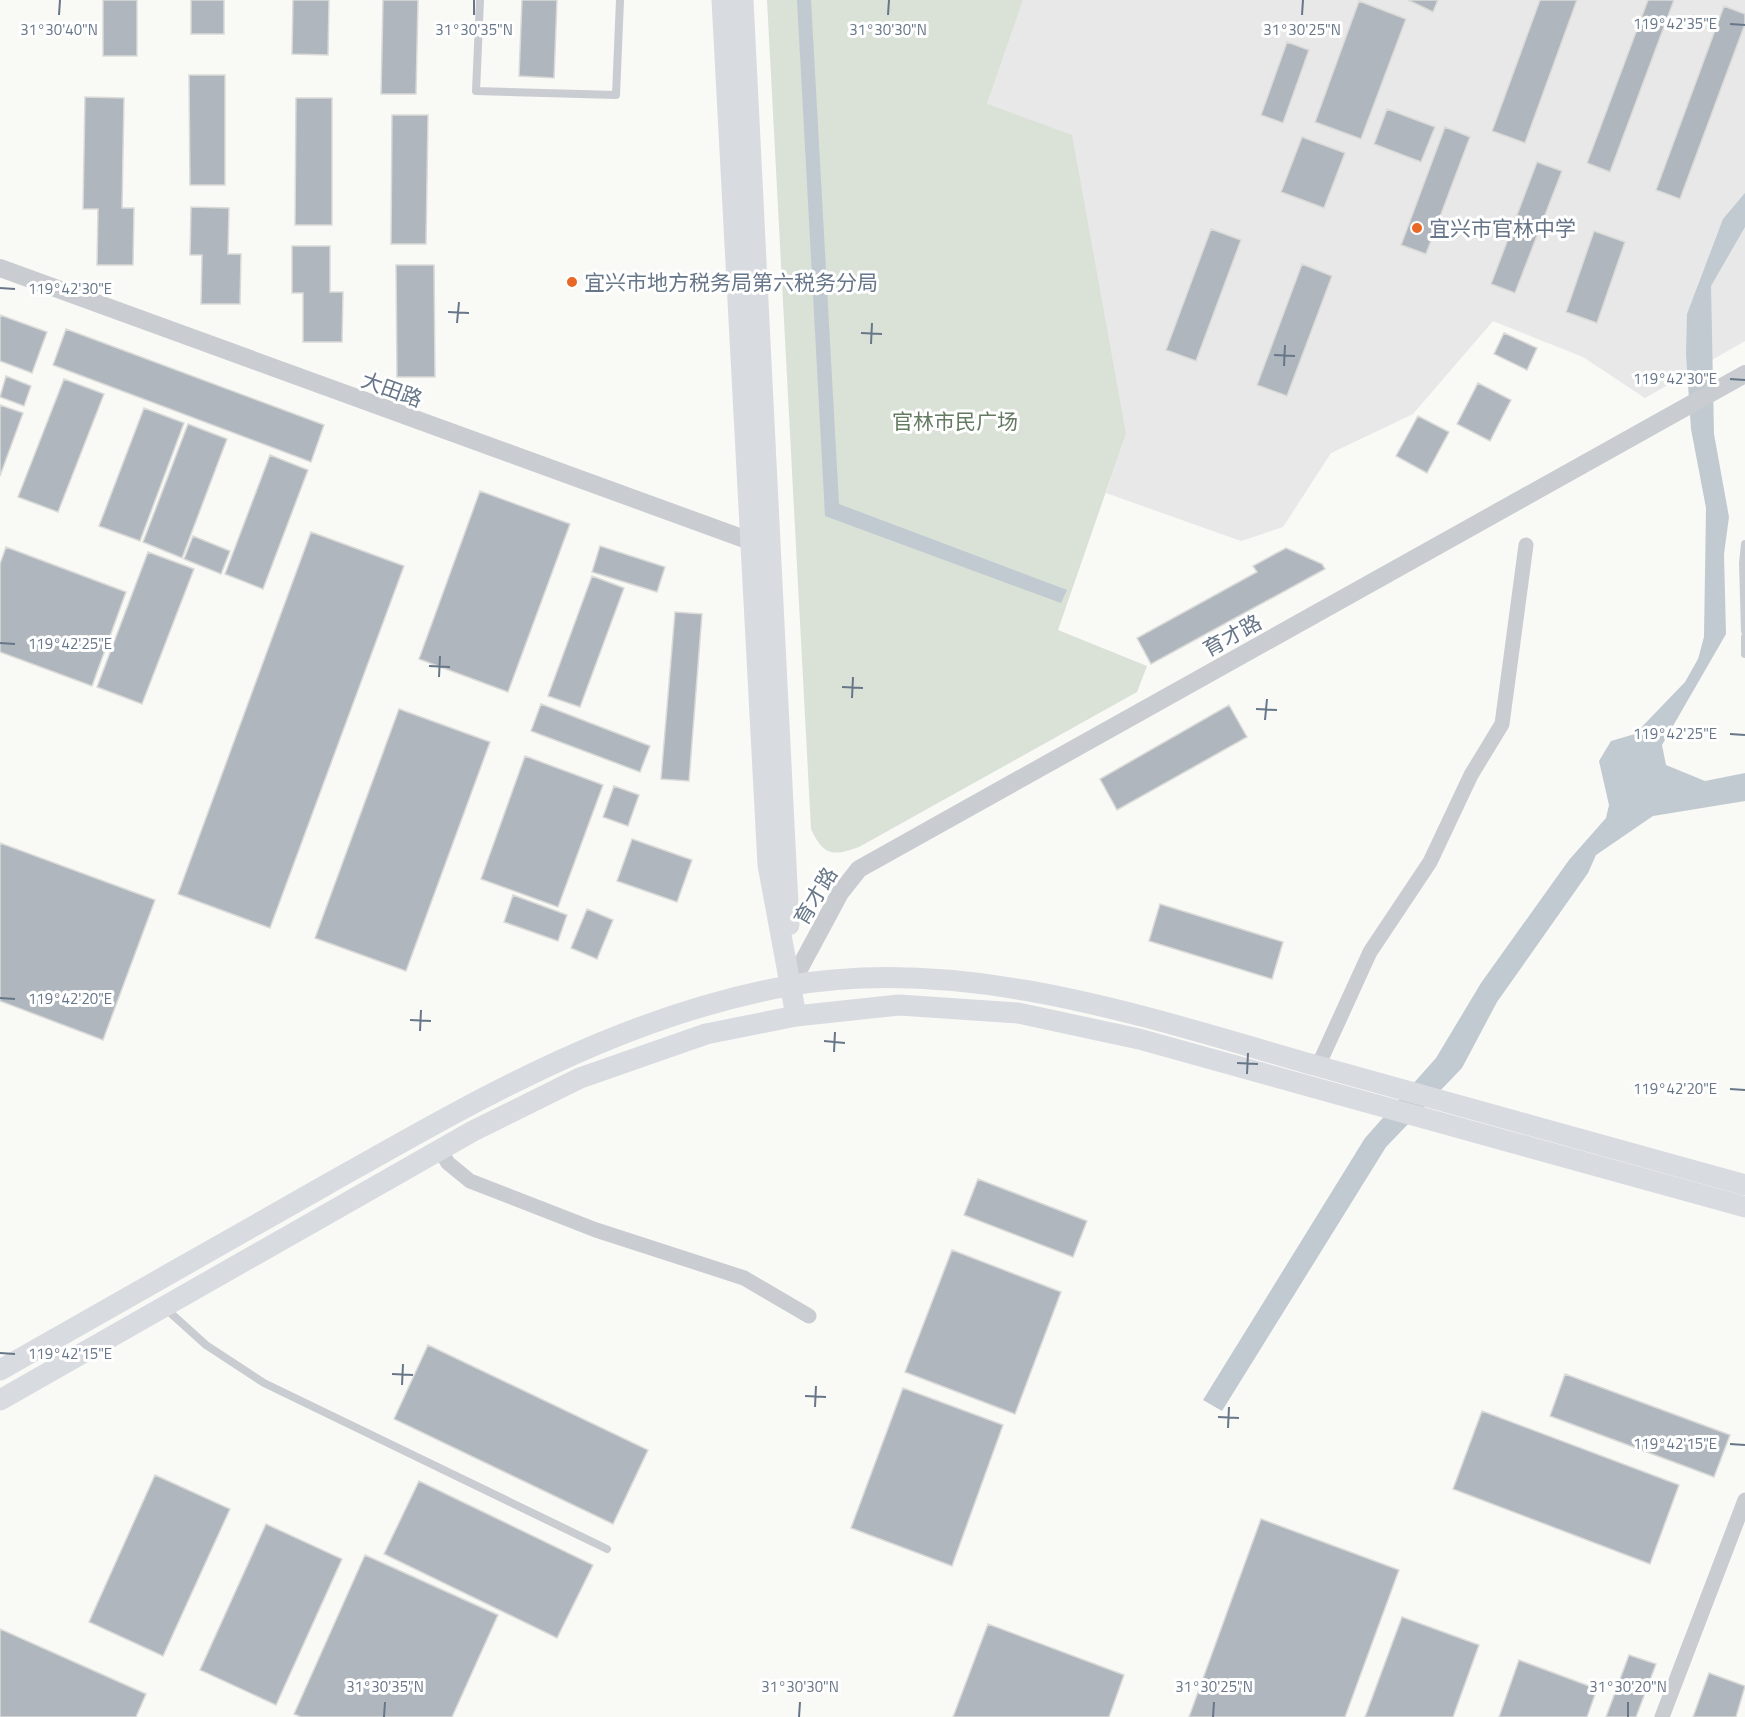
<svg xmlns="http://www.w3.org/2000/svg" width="1745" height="1717" font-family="'Titillium Web','Noto Sans SC',sans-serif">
<rect width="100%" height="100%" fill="#f9f9f6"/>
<!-- built -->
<path fill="#e7e8e7" d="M 1023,0 L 1745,0 L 1745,341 L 1645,398 L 1583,357 L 1493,321 L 1413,414 L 1331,453 L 1283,527 L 1241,541 L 1106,493 L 1126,434 L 987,104 Z"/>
<!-- green -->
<path fill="#dae1d7" d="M 767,0 L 1023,0 L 987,104 L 1072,135 L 1126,434 L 1058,630 L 1147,666 L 1137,692 L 859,847 C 832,857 823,855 811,829 Z"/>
<!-- water -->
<path fill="#c1cad0" d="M 797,0 L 811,0 L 839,504 L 1067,590 L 1061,603 L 825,516 Z
M 1745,193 L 1745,227 L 1711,286 L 1714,434 L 1729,517 L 1724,554 L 1726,634 L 1662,745 L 1666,765 L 1705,781 L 1745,773 L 1745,801 L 1653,816 L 1596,855 L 1588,873 L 1497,1002 L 1462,1068 L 1386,1147 L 1222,1411 L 1203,1400 L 1365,1138 L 1436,1058 L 1481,983 L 1569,860 L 1606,818 L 1609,805 L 1599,761 L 1611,741 L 1635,734 L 1685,682 L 1698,659 L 1704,637 L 1706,508 L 1691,429 L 1686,354 L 1687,314 L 1723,219 Z"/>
<!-- building -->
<path fill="#afb6bd" stroke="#dadbd8" stroke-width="1.5" d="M 103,0 L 137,0 L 137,56 L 103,56 Z
M 191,0 L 224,0 L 224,34 L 191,34 Z
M 293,0 L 329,0 L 328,55 L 292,54 Z
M 383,0 L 418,0 L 416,94 L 381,94 Z
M 522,0 L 557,0 L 554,78 L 519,76 Z
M 1408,0 L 1438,0 L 1433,12 Z
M 1540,0 L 1577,0 L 1525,143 L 1492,131 Z
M 1648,0 L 1674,0 L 1610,172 L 1587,163 Z
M 1359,1 L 1406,19 L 1361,139 L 1315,122 Z
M 1724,6 L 1745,14 L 1745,24 L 1680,199 L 1656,190 Z
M 1287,42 L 1309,50 L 1283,123 L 1261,115 Z
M 189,75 L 225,75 L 225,185 L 190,185 Z
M 85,97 L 124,98 L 122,208 L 134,208 L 133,265 L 97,265 L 98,209 L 83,209 Z
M 296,98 L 332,98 L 332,225 L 295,225 Z
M 1387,109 L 1435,127 L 1421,162 L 1374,144 Z
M 392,115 L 428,115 L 426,244 L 391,244 Z
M 1445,127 L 1470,137 L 1426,254 L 1401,245 Z
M 1302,137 L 1345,153 L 1324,208 L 1281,192 Z
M 1537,162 L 1562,171 L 1515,293 L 1491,284 Z
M 191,207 L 229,208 L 228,254 L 241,254 L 240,304 L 201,304 L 202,255 L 190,255 Z
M 1211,229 L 1241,240 L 1196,361 L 1166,350 Z
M 1594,231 L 1625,242 L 1597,323 L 1566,312 Z
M 292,246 L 330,246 L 330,292 L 343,292 L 342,342 L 303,342 L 303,293 L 292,293 Z
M 1302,264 L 1332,276 L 1287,396 L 1257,385 Z
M 396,265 L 434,265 L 435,377 L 397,377 Z
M 0,315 L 47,332 L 32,373 L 0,361 Z
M 66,329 L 324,425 L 311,462 L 53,365 Z
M 1504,333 L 1537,348 L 1527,370 L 1494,354 Z
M 6,376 L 31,386 L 24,406 L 0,397 Z
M 64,379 L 104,394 L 58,512 L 18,497 Z
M 1478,383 L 1511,400 L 1490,441 L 1457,424 Z
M 0,405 L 23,413 L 0,476 Z
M 144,408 L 184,423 L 140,541 L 99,526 Z
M 1418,416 L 1449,432 L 1427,473 L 1396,456 Z
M 188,424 L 227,439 L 182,558 L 143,542 Z
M 270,455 L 308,470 L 263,589 L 225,574 Z
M 480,491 L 570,524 L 508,692 L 419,659 Z
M 311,532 L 404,566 L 270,928 L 178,894 Z
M 193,536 L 230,551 L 221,574 L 184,559 Z
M 600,546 L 665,567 L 657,592 L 592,572 Z
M 6,547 L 126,592 L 92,686 L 0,652 L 0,564 Z
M 1286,548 L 1322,564 L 1325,569 L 1151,664 L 1137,638 L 1257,572 L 1253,566 Z
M 148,552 L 194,569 L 142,704 L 97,687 Z
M 592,576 L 624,588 L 580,707 L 548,696 Z
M 675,612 L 702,614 L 689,781 L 661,779 Z
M 541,704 L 650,746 L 640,772 L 531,731 Z
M 1229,705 L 1247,737 L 1117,810 L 1100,779 Z
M 399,709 L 490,742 L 406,971 L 315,938 Z
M 525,756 L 603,785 L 558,907 L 481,879 Z
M 614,786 L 639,795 L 628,826 L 603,817 Z
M 632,839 L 692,860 L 677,902 L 617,881 Z
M 0,843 L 155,900 L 103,1040 L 0,1001 Z
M 513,895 L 567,915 L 558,941 L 504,922 Z
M 1160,904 L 1283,942 L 1272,979 L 1149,941 Z
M 587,909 L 613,920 L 597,959 L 571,948 Z
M 978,1179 L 1087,1221 L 1073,1257 L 964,1215 Z
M 952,1250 L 1061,1292 L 1015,1414 L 905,1372 Z
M 428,1345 L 648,1450 L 613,1524 L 394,1419 Z
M 1565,1374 L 1730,1435 L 1714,1477 L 1550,1416 Z
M 903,1388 L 1003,1425 L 952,1566 L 851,1528 Z
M 1482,1411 L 1679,1485 L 1650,1564 L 1453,1489 Z
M 155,1475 L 230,1509 L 163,1656 L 89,1622 Z
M 419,1481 L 593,1565 L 557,1638 L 384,1554 Z
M 1261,1519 L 1399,1570 L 1345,1717 L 1189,1717 Z
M 266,1524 L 342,1559 L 276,1705 L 200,1670 Z
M 365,1555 L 498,1615 L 452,1717 L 301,1717 L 294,1714 Z
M 1402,1617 L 1479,1645 L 1453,1717 L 1365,1717 Z
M 988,1624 L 1124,1675 L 1109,1717 L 953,1717 Z
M 0,1629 L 146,1694 L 136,1717 L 0,1717 Z
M 1629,1655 L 1656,1664 L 1636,1717 L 1606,1717 Z
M 1519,1660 L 1597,1689 L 1587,1717 L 1499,1717 Z
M 1709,1673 L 1745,1686 L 1736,1717 L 1693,1717 Z"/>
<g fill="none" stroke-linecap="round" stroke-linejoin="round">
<!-- service -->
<path stroke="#c9ccd0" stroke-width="8" d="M 480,0 L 476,91 L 616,95 L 620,0
M 1745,544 L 1743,563 L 1745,631
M 1745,637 L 1745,654
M 165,1308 L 206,1345 L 264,1383 L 607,1549"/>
<!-- minor -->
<path stroke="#c9ccd0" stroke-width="15" d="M 1318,1066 L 1370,952 L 1430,862 L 1471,775 L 1502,724 L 1526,545
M 440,1150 L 448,1163 L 470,1181 L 596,1230 L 744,1278 L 809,1316
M 1662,1717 L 1745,1500"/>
<!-- tertiary -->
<path stroke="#c9ccd0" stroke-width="18" d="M 0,268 L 750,541 L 763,541
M 790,986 L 840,893 L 859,869 L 1745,374"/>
<!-- secondary -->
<path stroke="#d8dbe0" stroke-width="21" d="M 722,0 L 768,865 L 796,1016
M 743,0 L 789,925
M 0,1370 C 109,1308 217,1247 326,1185 C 473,1102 620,1016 788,986 C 967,954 1151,1019 1321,1067 C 1462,1106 1604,1146 1745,1185
M 0,1400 L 473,1131 L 580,1078 L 706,1034 L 796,1016 L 899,1005 L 1018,1013 L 1139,1039 L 1745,1207"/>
</g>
<!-- ticks -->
<path fill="none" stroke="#677688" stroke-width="2" d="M 59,15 L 60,0M 474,15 L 474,0M 888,15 L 889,0M 1302,15 L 1303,0M 1730,24 L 1745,25M 0,288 L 15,289M 448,312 L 469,313M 457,323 L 459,302M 861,333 L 882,334M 871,344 L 872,323M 1274,355 L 1295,356M 1284,366 L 1285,345M 1730,379 L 1745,380M 0,643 L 15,644M 429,666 L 450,667M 439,677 L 440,656M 842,687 L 863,688M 852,698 L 853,677M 1256,709 L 1277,710M 1265,720 L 1267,699M 1730,734 L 1745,735M 0,998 L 15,999M 410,1020 L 431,1021M 420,1031 L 421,1010M 824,1041 L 845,1043M 834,1052 L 835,1032M 1237,1063 L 1258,1064M 1247,1074 L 1248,1053M 1730,1089 L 1745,1090M 0,1353 L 15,1354M 392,1374 L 413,1375M 402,1385 L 403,1364M 805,1396 L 826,1397M 815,1407 L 816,1386M 1218,1417 L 1239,1418M 1228,1428 L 1229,1407M 1730,1444 L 1745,1445M 384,1717 L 385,1702M 799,1717 L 800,1702M 1213,1717 L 1214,1702M 1628,1717 L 1628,1702"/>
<!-- markers -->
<g fill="#e96826" stroke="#fff" stroke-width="2">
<circle cx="1417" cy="228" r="6"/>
<circle cx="572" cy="282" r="6"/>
</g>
<g text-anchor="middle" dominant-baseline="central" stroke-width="6" stroke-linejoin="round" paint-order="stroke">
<!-- poi labels -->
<g font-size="21" fill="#677688" stroke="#fff" text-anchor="start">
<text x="1429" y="228">宜兴市官林中学</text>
<text x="584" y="282">宜兴市地方税务局第六税务分局</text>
</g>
<!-- street labels -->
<g font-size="21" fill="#677688" stroke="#fff">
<text transform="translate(392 389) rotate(20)">大田路</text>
<text transform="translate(1232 635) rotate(-29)">育才路</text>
<text transform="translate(815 896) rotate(-59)">育才路</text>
</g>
<!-- park labels -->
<g font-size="21" fill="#647a62" stroke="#fff">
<text x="955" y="421">官林市民广场</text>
</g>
</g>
<g font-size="15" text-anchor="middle" fill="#677688" stroke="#fff" stroke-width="6" stroke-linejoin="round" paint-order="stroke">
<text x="1675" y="29">119°42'35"E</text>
<text x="59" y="35">31°30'40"N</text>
<text x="474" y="35">31°30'35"N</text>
<text x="888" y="35">31°30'30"N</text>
<text x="1302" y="35">31°30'25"N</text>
<text x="70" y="294">119°42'30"E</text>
<text x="1675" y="384">119°42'30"E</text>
<text x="70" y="649">119°42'25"E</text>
<text x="1675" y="739">119°42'25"E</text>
<text x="70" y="1004">119°42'20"E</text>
<text x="1675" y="1094">119°42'20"E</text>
<text x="70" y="1359">119°42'15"E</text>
<text x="1675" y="1449">119°42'15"E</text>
<text x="385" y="1692">31°30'35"N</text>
<text x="800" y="1692">31°30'30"N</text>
<text x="1214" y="1692">31°30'25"N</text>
<text x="1628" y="1692">31°30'20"N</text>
</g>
</svg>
